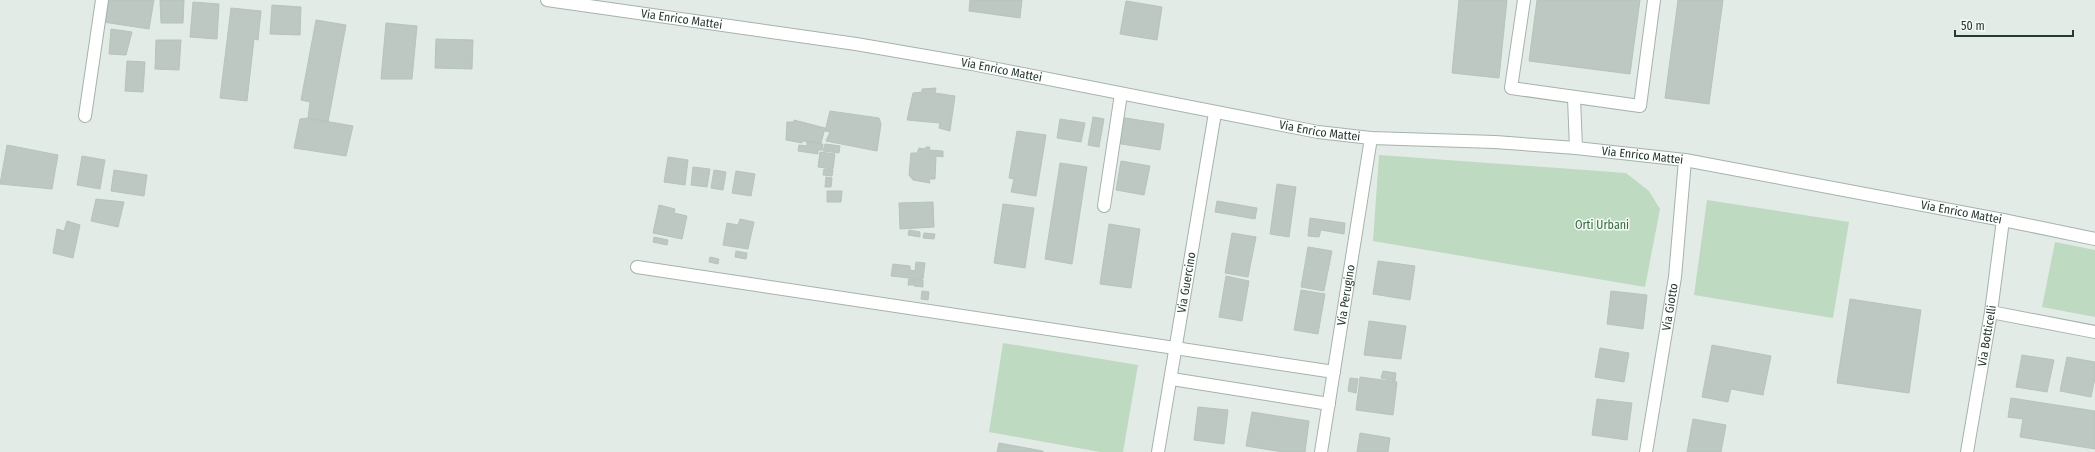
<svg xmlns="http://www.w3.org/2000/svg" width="2095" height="452" font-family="'Fira Sans Condensed',sans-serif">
<rect width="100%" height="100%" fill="#e3ebe6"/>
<!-- green -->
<path fill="#bedac1" d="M 1379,155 L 1626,173 L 1649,191 L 1660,209 L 1645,287 L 1373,241 Z
M 1707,200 L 1849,222 L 1833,318 L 1694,295 Z
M 2055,242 L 2095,250 L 2095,317 L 2042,307 Z
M 1003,343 L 1138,365 L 1123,452 L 1100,452 L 989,432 Z"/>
<!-- building -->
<path fill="#bcc8c1" stroke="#b6c4bc" d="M 106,0 L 154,0 L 149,29 L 103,22 Z
M 160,0 L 184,0 L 183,23 L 161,23 Z
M 970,0 L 1022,0 L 1020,18 L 969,11 Z
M 1459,0 L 1507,0 L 1499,78 L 1452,73 Z
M 1537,0 L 1640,0 L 1630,74 L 1529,61 Z
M 1678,0 L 1723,0 L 1709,104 L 1665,98 Z
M 1126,1 L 1162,7 L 1157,40 L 1120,34 Z
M 193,2 L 219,4 L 217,39 L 190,37 Z
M 272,5 L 301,7 L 300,35 L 270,34 Z
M 231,8 L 261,11 L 258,40 L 254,39 L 247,101 L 220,98 Z
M 316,20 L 346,25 L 328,122 L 308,118 L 310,102 L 301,100 Z
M 386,23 L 417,26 L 412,79 L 381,79 Z
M 111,29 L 132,32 L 126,55 L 109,54 Z
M 436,39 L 473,40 L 472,69 L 435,68 Z
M 156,40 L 181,40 L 179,70 L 155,69 Z
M 127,61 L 145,62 L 143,92 L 125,91 Z
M 936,88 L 935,93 L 955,96 L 950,131 L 939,128 L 940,123 L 907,120 L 913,93 L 922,92 L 922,89 Z
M 830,111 L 879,118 L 881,124 L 877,151 L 826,141 L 830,132 L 825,131 Z
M 1093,117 L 1104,119 L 1099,147 L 1088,145 Z
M 1119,117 L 1164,124 L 1160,150 L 1115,143 Z
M 308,118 L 353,126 L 346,156 L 294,148 L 300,119 Z
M 1060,119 L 1085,123 L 1081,142 L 1057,138 Z
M 794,120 L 825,128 L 821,143 L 802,141 L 802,143 L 786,140 L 787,122 L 794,122 Z
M 1017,131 L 1046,135 L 1036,196 L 1011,192 L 1014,179 L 1009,178 Z
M 807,142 L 823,144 L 822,150 L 818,150 L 818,154 L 798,151 L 799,145 L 807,146 Z
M 825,144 L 840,146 L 839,153 L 823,151 Z
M 7,145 L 58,155 L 52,189 L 0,184 Z
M 926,147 L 930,147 L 929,150 L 943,151 L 943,157 L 936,156 L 935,179 L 929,179 L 930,183 L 913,180 L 909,175 L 911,153 L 917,153 L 919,148 L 925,149 Z
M 820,152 L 835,154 L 833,169 L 818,167 Z
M 82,156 L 105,160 L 100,189 L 77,185 Z
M 668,157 L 688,160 L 685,185 L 664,182 Z
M 1121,161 L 1150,166 L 1144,195 L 1116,190 Z
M 1060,163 L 1087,167 L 1072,264 L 1045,259 Z
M 693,167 L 710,169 L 707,187 L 691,185 Z
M 824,169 L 833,170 L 832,176 L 823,175 Z
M 114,170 L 147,175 L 144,196 L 111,191 Z
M 714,170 L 726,172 L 723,190 L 711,188 Z
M 736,171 L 755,174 L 751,196 L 732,193 Z
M 826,177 L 832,178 L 831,187 L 825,187 Z
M 1277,184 L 1296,187 L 1289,237 L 1270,234 Z
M 827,191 L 842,191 L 841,202 L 827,202 Z
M 96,199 L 124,202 L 118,227 L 91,221 Z
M 1217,201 L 1257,208 L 1255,219 L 1215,212 Z
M 933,202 L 934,227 L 900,229 L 899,203 Z
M 1003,204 L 1034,208 L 1025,268 L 994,263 Z
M 659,205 L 675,209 L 674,213 L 687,216 L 682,239 L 653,233 Z
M 1310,218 L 1345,223 L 1344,234 L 1321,230 L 1319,237 L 1308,236 Z
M 740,219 L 754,222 L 748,249 L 723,245 L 727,223 L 738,225 Z
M 67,221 L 80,225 L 73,258 L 53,253 L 57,229 L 64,231 Z
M 1109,224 L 1140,229 L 1131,288 L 1100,284 Z
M 909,230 L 920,232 L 920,237 L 908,235 Z
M 924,233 L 935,234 L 934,239 L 923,238 Z
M 1232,233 L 1256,237 L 1248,277 L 1225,273 Z
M 654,237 L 668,240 L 667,245 L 653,242 Z
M 1308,247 L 1332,251 L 1324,291 L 1301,287 Z
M 736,251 L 747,253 L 746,259 L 735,257 Z
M 710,257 L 719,259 L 718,264 L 709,262 Z
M 1378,261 L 1415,266 L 1410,300 L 1373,294 Z
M 916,262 L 925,263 L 923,279 L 914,278 L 913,285 L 908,285 L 909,278 L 891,276 L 893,264 L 910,266 L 910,270 L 915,271 Z
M 1226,276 L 1249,281 L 1242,321 L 1219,317 Z
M 914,279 L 923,280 L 923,287 L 914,286 Z
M 1301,290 L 1325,294 L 1318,334 L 1294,330 Z
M 922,291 L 929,292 L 928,300 L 921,299 Z
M 1611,291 L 1647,295 L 1643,329 L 1607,324 Z
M 1850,299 L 1921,310 L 1909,393 L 1837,383 Z
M 1369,321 L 1406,326 L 1401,359 L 1364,355 Z
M 1712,345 L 1771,356 L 1763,395 L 1731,389 L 1728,402 L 1702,397 Z
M 1600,348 L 1629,353 L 1624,382 L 1595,377 Z
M 2022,355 L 2054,360 L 2047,392 L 2016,387 Z
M 2067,357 L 2095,362 L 2095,378 L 2091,397 L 2060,391 Z
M 1383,371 L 1396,373 L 1395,381 L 1381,378 Z
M 1360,377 L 1397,382 L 1393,415 L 1356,410 Z
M 1350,378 L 1358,379 L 1356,393 L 1348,391 Z
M 2011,398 L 2095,411 L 2095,449 L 2020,437 L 2023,419 L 2008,417 Z
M 1597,399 L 1632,403 L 1627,440 L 1592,435 Z
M 1198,407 L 1228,410 L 1224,444 L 1194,440 Z
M 1252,412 L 1309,421 L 1305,452 L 1283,452 L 1246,446 Z
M 1693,419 L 1726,425 L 1721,452 L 1687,452 Z
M 1360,433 L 1390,438 L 1388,452 L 1357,452 Z
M 999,443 L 1043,451 L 1043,452 L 997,452 Z"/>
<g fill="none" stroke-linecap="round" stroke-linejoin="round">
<!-- minor casing -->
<g stroke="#a6b2ac" stroke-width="14">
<g id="minor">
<path id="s1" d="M 547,0 L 856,44 L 972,64 L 1318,132 L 1371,138 L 1495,142 L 1576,148 L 1685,160 L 2003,220 L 2095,239"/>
<path d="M 1524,0 L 1511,88 L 1640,106 L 1654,0"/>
<path d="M 1574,98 L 1576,148"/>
<path d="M 85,116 L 102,0"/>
<path d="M 1104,206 L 1121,94"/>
<path d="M 637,267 L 1334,372"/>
<path d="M 1991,312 L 2095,332"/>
<path d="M 1172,379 L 1329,404"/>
<path id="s2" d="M 1158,452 L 1215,113"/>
<path id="s3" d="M 1321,452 L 1371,138"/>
<path id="s4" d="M 1646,452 L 1675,277 L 1685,160"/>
<path id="s5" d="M 1967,452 L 1991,312 L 2003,220"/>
</g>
</g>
<!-- minor -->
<use href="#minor" stroke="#fff" stroke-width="12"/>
</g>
<g text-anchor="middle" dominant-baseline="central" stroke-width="3" stroke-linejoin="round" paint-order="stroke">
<!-- street labels -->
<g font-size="12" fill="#253a30" stroke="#f3f8f5">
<text stroke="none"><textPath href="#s1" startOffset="136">Via Enrico Mattei</textPath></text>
<text stroke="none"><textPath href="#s1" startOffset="460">Via Enrico Mattei</textPath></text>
<text stroke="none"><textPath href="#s1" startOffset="784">Via Enrico Mattei</textPath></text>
<text stroke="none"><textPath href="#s1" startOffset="1108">Via Enrico Mattei</textPath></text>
<text stroke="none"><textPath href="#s1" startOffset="1432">Via Enrico Mattei</textPath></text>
<text stroke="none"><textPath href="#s2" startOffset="172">Via Guercino</textPath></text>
<text stroke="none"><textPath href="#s3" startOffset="159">Via Perugino</textPath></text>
<text stroke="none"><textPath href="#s4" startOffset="147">Via Giotto</textPath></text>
<text stroke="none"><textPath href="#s5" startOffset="118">Via Botticelli</textPath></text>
</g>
<!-- park labels -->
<g font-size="12" fill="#346c3f" stroke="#f3f8f5">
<text x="1602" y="225">Orti Urbani</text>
</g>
</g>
<!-- scale -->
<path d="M1955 30v6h118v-6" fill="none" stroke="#253a30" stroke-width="2"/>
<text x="1961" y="30" font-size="12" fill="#253a30" stroke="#f3f8f5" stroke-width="3" paint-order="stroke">50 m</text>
</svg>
